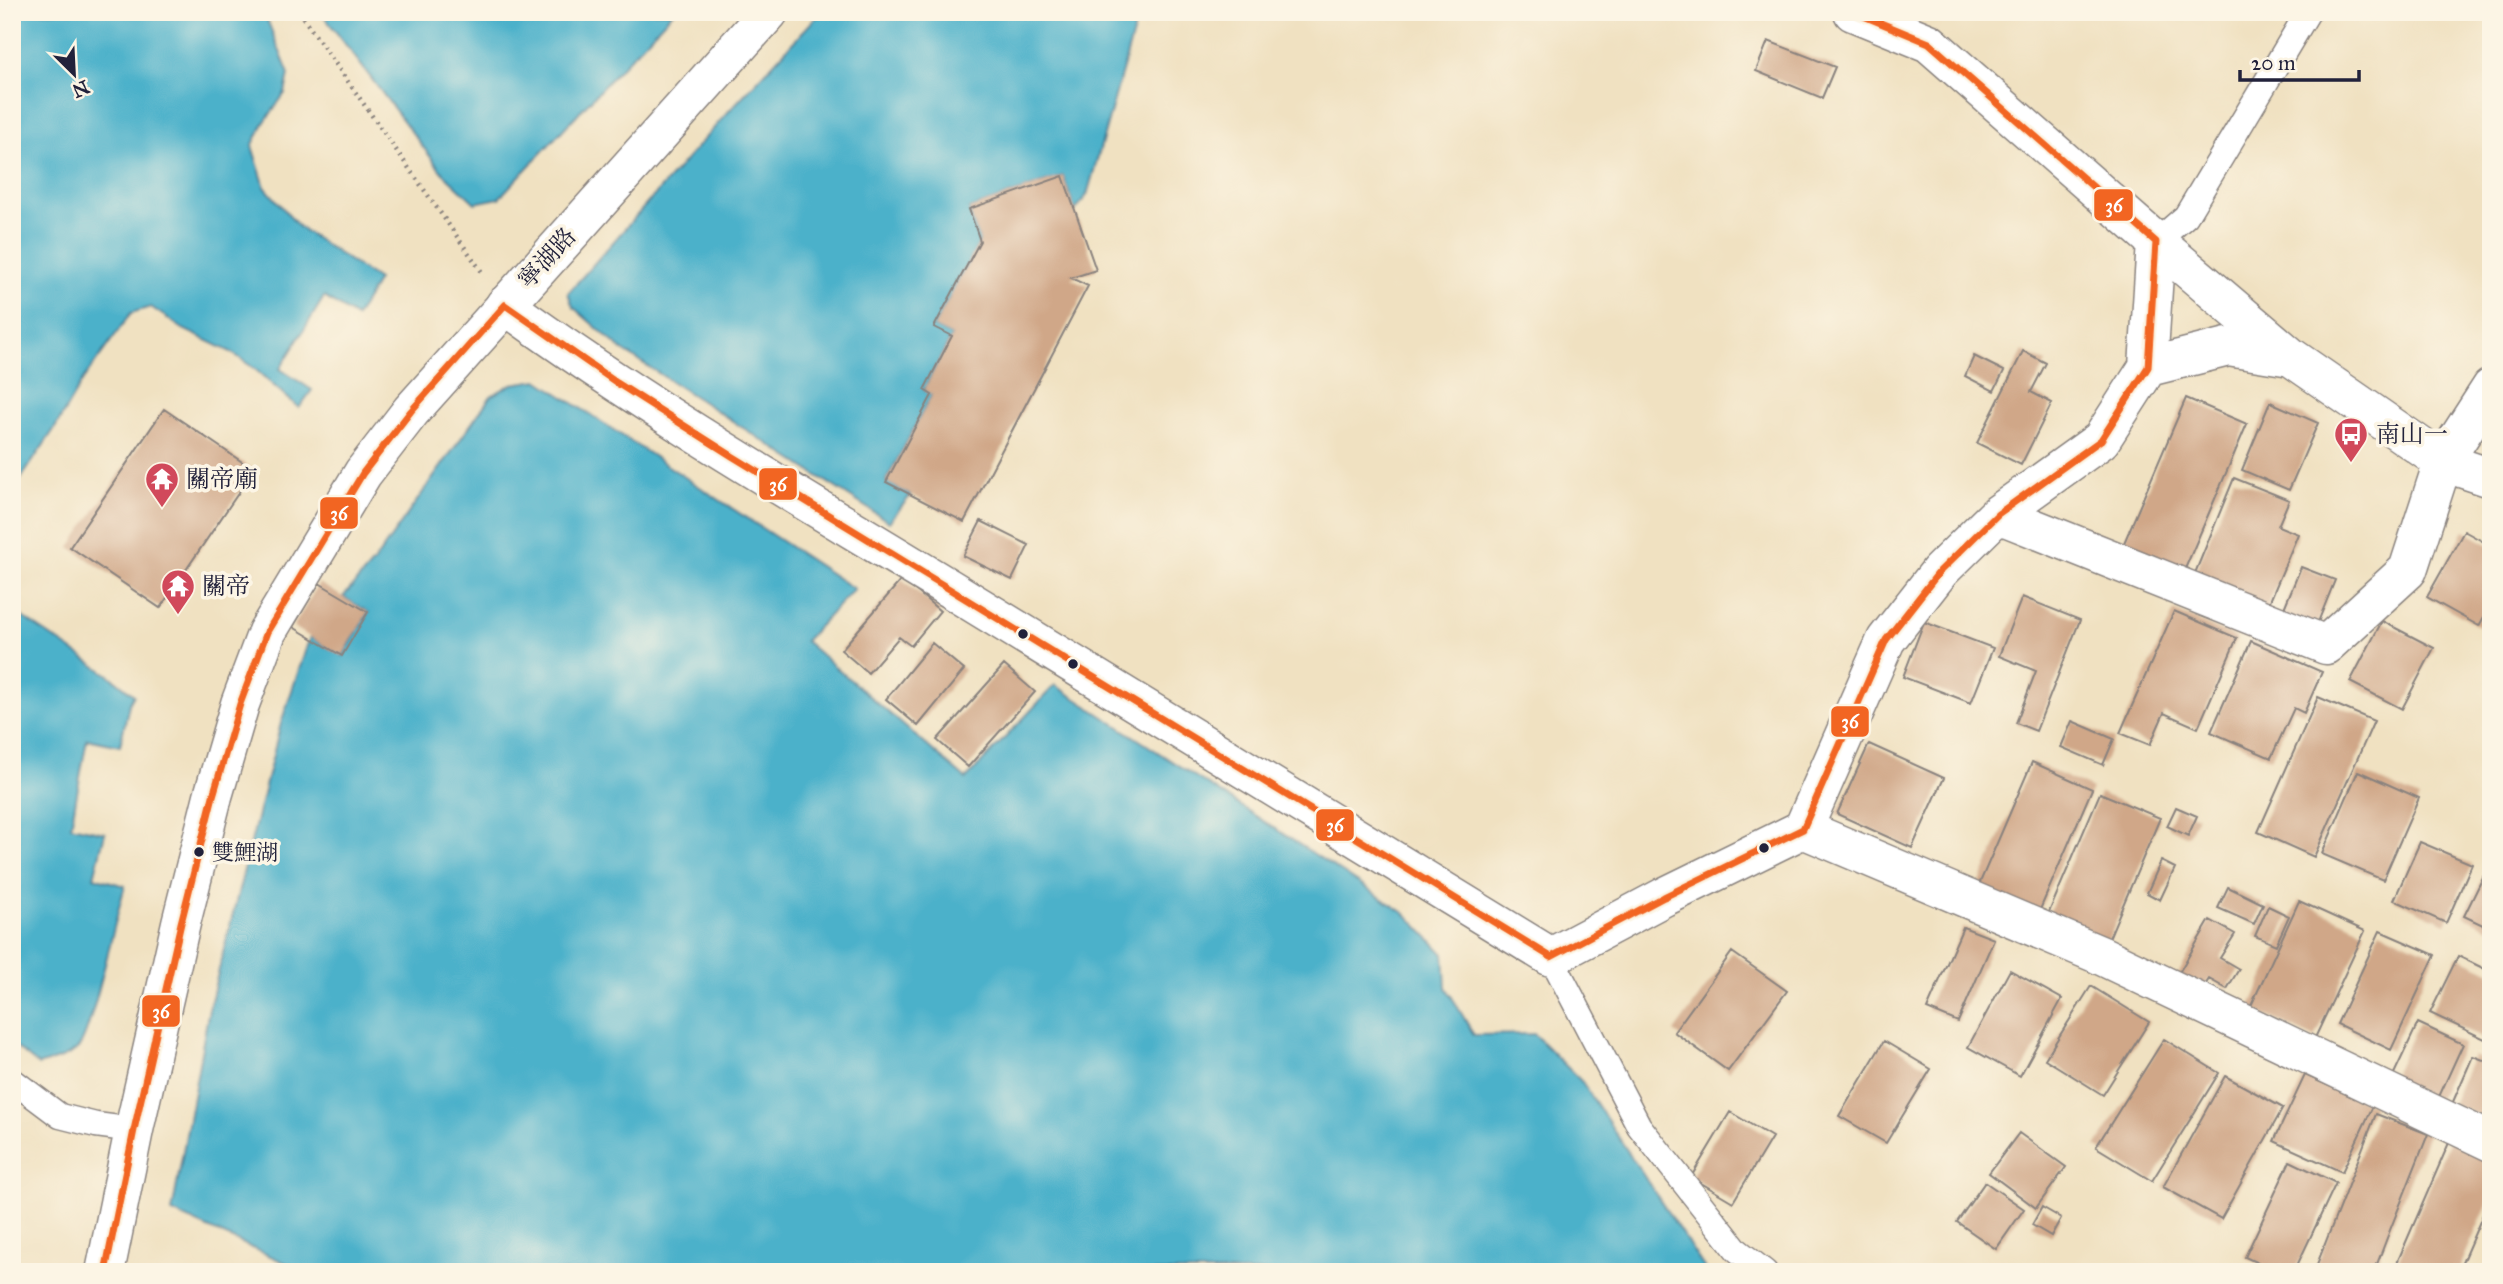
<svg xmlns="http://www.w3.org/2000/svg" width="2503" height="1284" font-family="'IM FELL Great Primer','Noto Serif TC',serif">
<rect width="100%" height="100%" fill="#fcf5e5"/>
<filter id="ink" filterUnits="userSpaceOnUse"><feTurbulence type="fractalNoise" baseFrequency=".0143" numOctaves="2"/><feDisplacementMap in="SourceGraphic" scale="14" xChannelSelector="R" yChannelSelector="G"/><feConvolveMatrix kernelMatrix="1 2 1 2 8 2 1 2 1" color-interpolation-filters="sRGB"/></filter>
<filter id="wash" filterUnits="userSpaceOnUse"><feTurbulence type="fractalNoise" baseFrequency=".00686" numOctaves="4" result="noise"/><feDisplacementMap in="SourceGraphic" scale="28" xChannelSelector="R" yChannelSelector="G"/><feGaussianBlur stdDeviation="1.57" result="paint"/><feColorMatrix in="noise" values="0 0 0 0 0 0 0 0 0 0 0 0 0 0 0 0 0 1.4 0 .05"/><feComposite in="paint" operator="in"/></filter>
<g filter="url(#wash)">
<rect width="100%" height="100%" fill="#f0e1c1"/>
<!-- water -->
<path fill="#4bb1ca" stroke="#366a82" stroke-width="2" d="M 12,12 L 264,12 L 289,74 L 285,93 L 264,123 L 252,146 L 265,187 L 299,227 L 378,280 L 356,317 L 324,297 L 280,369 L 312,390 L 299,408 L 255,369 L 231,352 L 183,329 L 151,307 L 131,313 L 83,380 L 55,428 L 12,492 Z
M 321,12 L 673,12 L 499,198 L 475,203 L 442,172 Z
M 821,12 L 1139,12 L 1087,195 L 1075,211 L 1063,176 L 969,209 L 980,241 L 934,327 L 952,336 L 924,390 L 932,395 L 886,481 L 911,495 L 889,522 L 621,349 L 573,307 L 568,293 L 729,111 Z
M 538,380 L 854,589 L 805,641 L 966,779 L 1055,685 L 1406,914 L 1444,954 L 1446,987 L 1474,1035 L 1534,1034 L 1582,1082 L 1707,1272 L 306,1272 L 172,1212 L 209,1009 L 281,723 L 310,637 L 343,656 L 368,612 L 343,597 L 373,563 L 491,396 L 512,384 Z
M 12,610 L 109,675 L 134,695 L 129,704 L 120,746 L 87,739 L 71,826 L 105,833 L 94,877 L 125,886 C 116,913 91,1036 78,1048 C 68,1058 51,1061 38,1065 L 12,1044 Z"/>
<g id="blocks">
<!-- building -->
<path fill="#d0a788" d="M 1768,41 L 1835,67 L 1822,98 L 1756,71 Z
M 1063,176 L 1096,270 L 1071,278 L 1088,286 L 964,522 L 886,482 L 932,395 L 924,390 L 952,336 L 934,327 L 980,241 L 969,209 Z
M 2023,351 L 2046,363 L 2031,392 L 2052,403 L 2021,465 L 1977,443 Z
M 1974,356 L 2004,371 L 1994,391 L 1965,376 Z
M 2186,398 L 2247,424 L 2182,576 L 2121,550 Z
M 2270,402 L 2318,423 L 2289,490 L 2242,470 Z
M 164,409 L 254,470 L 160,608 L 70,547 Z
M 2234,478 L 2289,500 L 2278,526 L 2298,534 L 2265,613 L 2191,583 Z
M 981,521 L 1029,545 L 1012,580 L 963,556 Z
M 2464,531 L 2491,546 L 2491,604 L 2479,626 L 2427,597 Z
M 2301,567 L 2335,580 L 2314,632 L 2280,618 Z
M 902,579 L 940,611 L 911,646 L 899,637 L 868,673 L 841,650 Z
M 319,583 L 368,612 L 342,656 L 293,627 Z
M 2022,597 L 2080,620 L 2036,731 L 2016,723 L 2036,671 L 1999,656 Z
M 2174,611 L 2237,638 L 2198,728 L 2164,713 L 2150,745 L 2120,733 Z
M 2382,621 L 2434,648 L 2402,709 L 2350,682 Z
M 1924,622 L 1993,648 L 1971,703 L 1903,677 Z
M 2251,641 L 2322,672 L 2304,713 L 2294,708 L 2271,758 L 2211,732 Z
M 932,643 L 964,670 L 918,726 L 886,699 Z
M 1004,665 L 1035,692 L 968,767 L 937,740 Z
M 2318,697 L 2374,721 L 2314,857 L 2258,832 Z
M 2072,721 L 2114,739 L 2103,765 L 2061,747 Z
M 1869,744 L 1944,778 L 1912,848 L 1837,814 Z
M 2032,762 L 2092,789 L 2036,919 L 1975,894 Z
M 2358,771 L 2419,798 L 2383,880 L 2322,854 Z
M 2100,793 L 2160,818 L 2104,950 L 2044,924 Z
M 2176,807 L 2197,816 L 2188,836 L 2167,826 Z
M 2420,842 L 2472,864 L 2446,923 L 2394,900 Z
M 2161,861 L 2175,868 L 2160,900 L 2147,893 Z
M 2491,861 L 2491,929 L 2464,916 Z
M 2228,887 L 2263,904 L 2254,924 L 2218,908 Z
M 2299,901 L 2365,931 L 2315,1038 L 2250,1008 Z
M 2268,906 L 2289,916 L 2276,945 L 2255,936 Z
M 2210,920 L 2235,934 L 2220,958 L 2239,969 L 2227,989 L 2209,979 L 2202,990 L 2177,976 Z
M 1963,927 L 1994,939 L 1958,1022 L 1927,1009 Z
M 2380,931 L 2435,955 L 2391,1050 L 2337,1024 Z
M 1732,952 L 1787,991 L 1728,1071 L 1674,1032 Z
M 2458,956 L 2491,972 L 2491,1042 L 2430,1013 Z
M 2010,970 L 2062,999 L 2020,1076 L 1968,1047 Z
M 2091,986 L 2149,1022 L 2103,1095 L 2045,1059 Z
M 2418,1023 L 2463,1044 L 2438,1099 L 2392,1078 Z
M 2164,1039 L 2219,1073 L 2152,1181 L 2096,1147 Z
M 1884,1041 L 1931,1069 L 1886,1143 L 1839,1116 Z
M 2473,1056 L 2491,1063 L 2491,1121 L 2452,1104 Z
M 2305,1075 L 2373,1106 L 2342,1172 L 2274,1141 Z
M 2225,1076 L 2283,1108 L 2221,1219 L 2163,1187 Z
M 1730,1112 L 1772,1137 L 1733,1202 L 1691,1177 Z
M 2376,1114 L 2428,1134 L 2390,1230 L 2374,1272 L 2314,1272 Z
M 2019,1133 L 2066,1167 L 2036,1208 L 1989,1173 Z
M 2451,1138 L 2491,1155 L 2491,1196 L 2458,1272 L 2393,1272 Z
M 2290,1161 L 2336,1183 L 2294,1272 L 2277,1272 L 2245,1257 Z
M 1985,1182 L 2024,1209 L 1996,1249 L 1957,1222 Z
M 2042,1207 L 2061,1218 L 2051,1236 L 2032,1225 Z"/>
</g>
</g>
<g filter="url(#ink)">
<use href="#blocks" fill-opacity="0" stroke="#89827e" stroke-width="2"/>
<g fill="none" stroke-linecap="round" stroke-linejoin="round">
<!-- lane casing -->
<g stroke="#89827e" stroke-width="27">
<path id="lane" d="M 2156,242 L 2186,216 L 2308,12
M 1551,957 L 1639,1126 L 1737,1250 L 1765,1272
M 12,1080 L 60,1116 L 96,1125 L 134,1130"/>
</g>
<!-- street casing -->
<g stroke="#89827e" stroke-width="41">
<path id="street" d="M 2156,242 L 2291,357
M 505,305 C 652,412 810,503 965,598 C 1161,717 1356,837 1551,957 L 1664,897 L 1803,829 L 1886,640 L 1940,571 L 1998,514 L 2101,440 L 2148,367 L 2156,242 L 1929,43 L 1853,12
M 2148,367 L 2228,347 L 2291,357 L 2443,462 L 2491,478
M 1998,514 L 2326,645 L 2408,570 L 2443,462 L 2491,388
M 1803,829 L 2100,955 L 2491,1142"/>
</g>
<!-- secondary casing -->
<g stroke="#89827e" stroke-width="41">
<path id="secondary" d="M 105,1272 L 134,1130 L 181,923 L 213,796 L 240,704 L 267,632 L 363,473 L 411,411 L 769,12"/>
</g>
<!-- path -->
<path stroke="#89827e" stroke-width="4.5" stroke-dasharray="2 5" stroke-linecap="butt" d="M 299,12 L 482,272"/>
<!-- lane -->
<use href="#lane" stroke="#fff" stroke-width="24"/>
<!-- street -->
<use href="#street" stroke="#fff" stroke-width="38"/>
<!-- secondary -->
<use href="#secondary" stroke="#fff" stroke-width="38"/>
<!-- bus-1 casing -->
<g stroke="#fcf5e5" stroke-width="12">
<path id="bus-1" d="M 505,305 L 617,383 L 732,456 L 1551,957 L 1664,897 L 1803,829 L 1886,640 L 1940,571 L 1998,514 L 2101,440 L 2148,367 L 2156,242 L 1929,43 L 1854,12
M 105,1272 L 134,1130 L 181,923 L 213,796 L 240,704 L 267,632 L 363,473 L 411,411 L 505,305"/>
</g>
<!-- bus-1 -->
<use href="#bus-1" stroke="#f26522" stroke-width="7"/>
</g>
</g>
<!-- icons -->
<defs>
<g id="bus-pin" transform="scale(1.75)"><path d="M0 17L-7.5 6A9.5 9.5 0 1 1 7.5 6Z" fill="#d1495b" stroke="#fcf5e5"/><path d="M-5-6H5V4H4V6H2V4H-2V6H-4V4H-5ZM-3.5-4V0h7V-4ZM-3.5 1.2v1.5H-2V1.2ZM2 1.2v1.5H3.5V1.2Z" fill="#fff"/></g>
<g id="temple-pin" transform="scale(1.75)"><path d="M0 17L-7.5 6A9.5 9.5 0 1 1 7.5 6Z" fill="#d1495b" stroke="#fcf5e5"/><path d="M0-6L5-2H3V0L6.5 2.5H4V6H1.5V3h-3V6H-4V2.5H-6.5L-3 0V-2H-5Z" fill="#fff"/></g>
</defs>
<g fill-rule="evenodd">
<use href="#bus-pin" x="2351" y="434"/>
<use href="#temple-pin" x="162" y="479"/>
<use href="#temple-pin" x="178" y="586"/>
</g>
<!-- markers -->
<g fill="#22223b" stroke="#fcf5e5" stroke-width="2.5">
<circle cx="1023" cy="634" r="6"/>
<circle cx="1073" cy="664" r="6"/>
<circle cx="1764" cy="848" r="6"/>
<circle cx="199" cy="852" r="6"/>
</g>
<g text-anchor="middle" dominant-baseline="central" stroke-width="7" stroke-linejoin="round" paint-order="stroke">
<!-- bus labels -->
<g font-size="22" fill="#22223b" stroke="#fcf5e5" text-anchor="start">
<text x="212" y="852">雙鯉湖</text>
</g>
<!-- street labels -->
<g font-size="24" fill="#22223b" stroke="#fcf5e5">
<text transform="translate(547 258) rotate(-48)">寧湖路</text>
</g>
<!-- poi labels -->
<g font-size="24" fill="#22223b" stroke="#fcf5e5" text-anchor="start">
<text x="2376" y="434">南山一</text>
<text x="186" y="479">關帝廟</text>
<text x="202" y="586">關帝</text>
</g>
</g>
<g stroke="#fcf5e5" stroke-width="2.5">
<rect x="2093" y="188" width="41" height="34" rx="7" fill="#f26522"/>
<rect x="758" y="467" width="40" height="34" rx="7" fill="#f26522"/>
<rect x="319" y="496" width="40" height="34" rx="7" fill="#f26522"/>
<rect x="1830" y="705" width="40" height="33" rx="7" fill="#f26522"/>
<rect x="1315" y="808" width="40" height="34" rx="7" fill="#f26522"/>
<rect x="141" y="994" width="40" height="34" rx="7" fill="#f26522"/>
</g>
<g font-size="19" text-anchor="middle" font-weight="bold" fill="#fff">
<text x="2114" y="212">36</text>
<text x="778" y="491">36</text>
<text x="339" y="520">36</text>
<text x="1850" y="728">36</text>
<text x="1335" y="832">36</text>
<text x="161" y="1018">36</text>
</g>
<!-- margin -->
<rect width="2503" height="1284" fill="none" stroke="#fcf5e5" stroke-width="42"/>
<!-- north arrow -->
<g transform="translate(74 74) rotate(156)" stroke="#fcf5e5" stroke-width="5" paint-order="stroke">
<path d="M0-5L12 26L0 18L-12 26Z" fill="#22223b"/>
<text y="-10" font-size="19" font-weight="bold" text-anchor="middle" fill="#22223b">N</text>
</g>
<!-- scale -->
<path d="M2240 70v10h119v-10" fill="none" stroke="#22223b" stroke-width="3.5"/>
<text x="2251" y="70" font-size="21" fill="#22223b" stroke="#fcf5e5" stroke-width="5" paint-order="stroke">20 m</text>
</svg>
